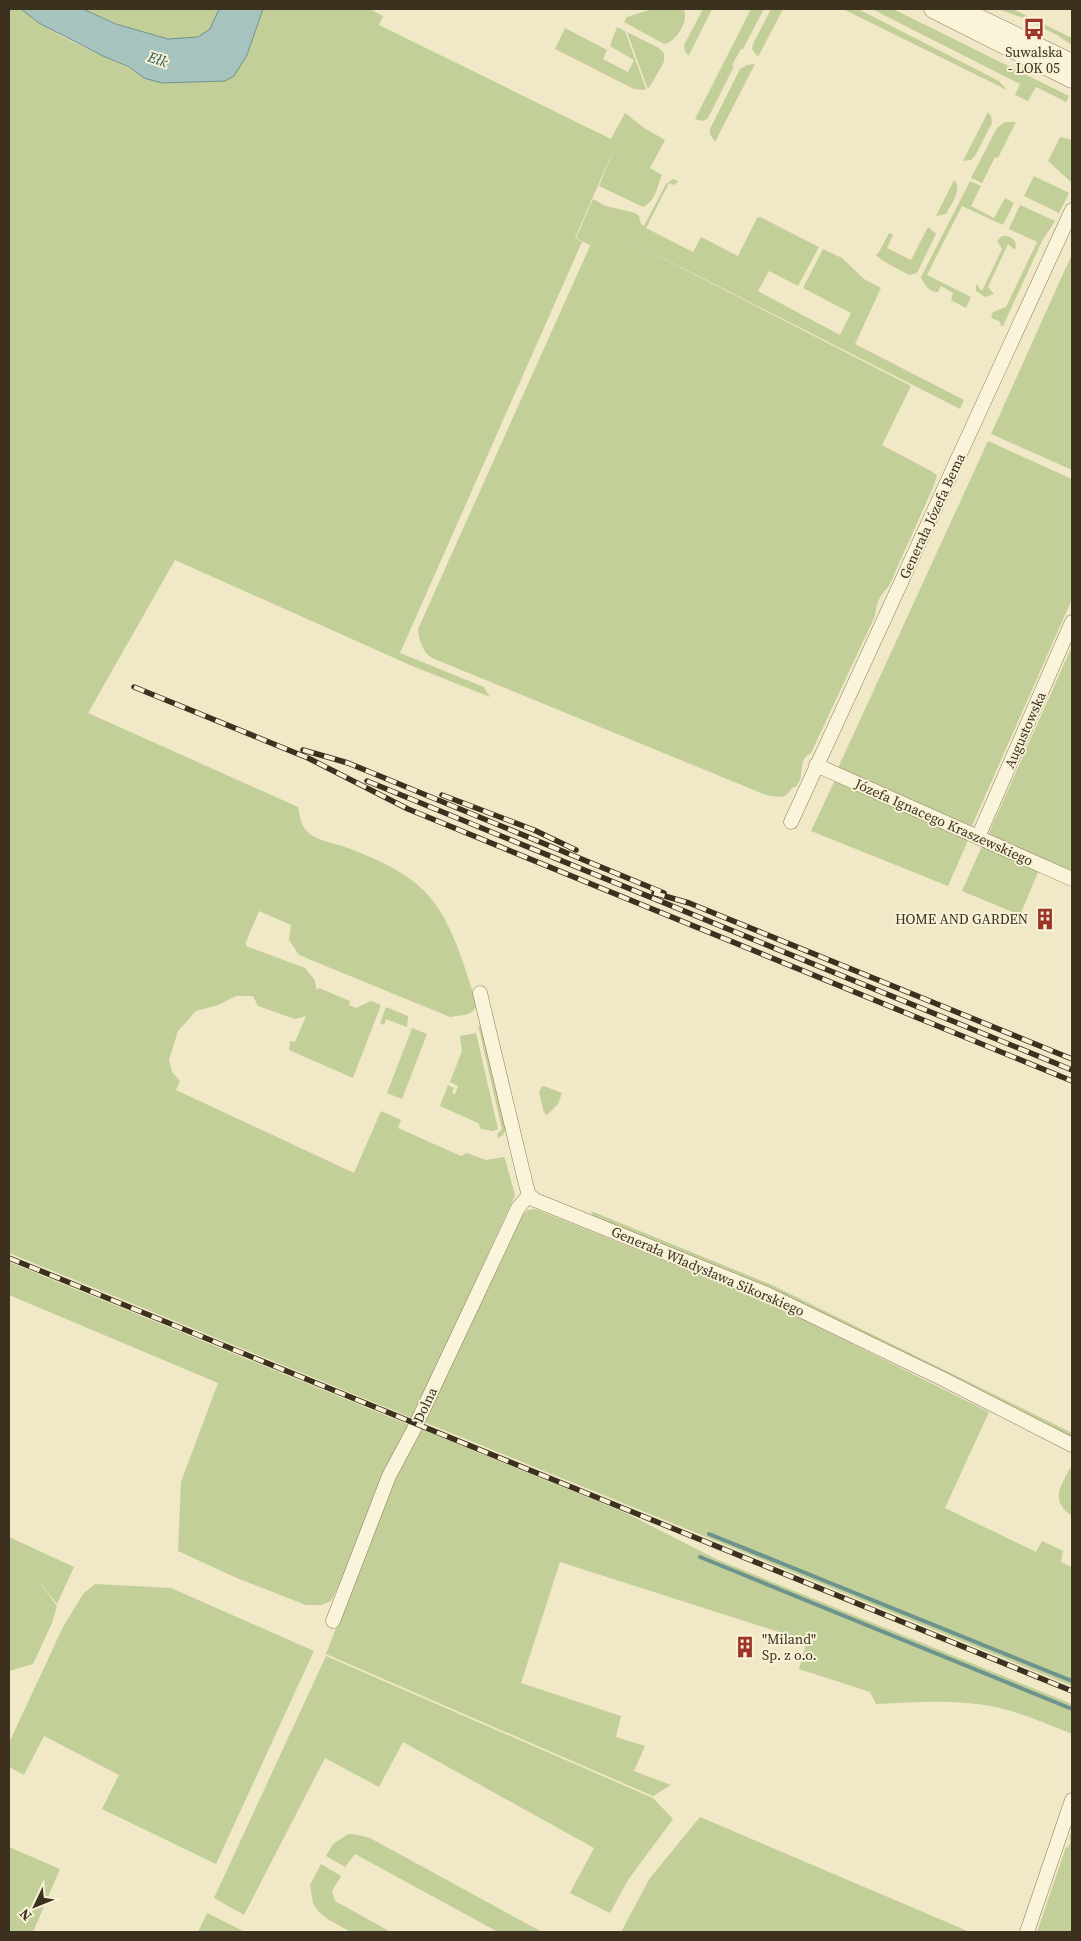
<svg xmlns="http://www.w3.org/2000/svg" width="1081" height="1941" font-family="'Source Serif 4',serif">
<rect width="100%" height="100%" fill="#f0e8c6"/>
<!-- green -->
<path fill="#c3cf99" d="M 9,9 L 21,9 C 45,29 74,43 103,56 C 118,63 131,68 144,78 L 255,33 L 263,9 L 370,9 L 383,16 L 379,25 L 611,139 L 625,113 L 644,128 L 665,140 L 650,168 L 662,175 C 657,186 656,201 643,207 L 599,186 L 617,142 L 575,238 L 582,242 L 400,653 L 484,687 L 490,697 L 410,665 L 175,560 L 88,713 L 298,807 C 300,818 301,827 310,834 C 317,840 336,844 345,847 C 367,855 391,865 410,879 C 450,906 462,962 477,1004 C 474,1016 461,1015 450,1017 L 299,955 L 289,940 L 291,925 L 259,911 L 246,942 L 246,946 L 305,968 L 314,979 L 317,990 L 319,988 L 350,1001 L 349,1005 L 356,1008 L 371,1001 L 381,1005 L 353,1078 L 289,1050 L 290,1041 L 295,1042 L 306,1016 L 295,1019 L 258,1006 L 253,996 L 236,996 L 218,1005 L 196,1011 L 178,1031 L 169,1060 L 172,1072 L 180,1081 L 176,1090 L 354,1173 L 381,1111 L 401,1120 L 398,1128 L 461,1156 L 467,1153 L 486,1160 L 504,1157 L 505,1159 L 515,1195 L 513,1200 L 412,1418 L 9,1253 Z
M 83,9 L 219,9 C 218,15 215,25 210,30 C 184,57 111,21 83,9 Z
M 652,9 L 684,10 C 689,21 676,43 664,44 L 624,22 L 627,17 Z
M 703,9 L 712,9 L 689,55 L 685,52 L 684,45 Z
M 751,9 L 764,9 L 743,49 L 741,49 L 732,65 L 734,66 L 708,118 C 704,122 700,121 695,119 Z
M 771,9 L 783,9 L 758,57 L 752,49 L 753,44 Z
M 843,9 L 858,9 L 999,81 L 1007,90 Z
M 872,9 L 893,9 L 1069,96 L 1066,102 L 1036,87 L 1028,101 L 1015,95 L 1020,84 Z
M 998,9 L 1013,9 L 1072,38 L 1072,45 L 1057,35 L 1023,18 Z
M 617,27 L 625,31 L 646,89 L 644,90 L 634,89 L 555,49 L 565,28 L 607,50 L 603,59 L 628,72 L 634,60 L 610,46 Z
M 627,32 L 659,48 L 664,53 L 664,62 L 649,88 L 647,87 Z
M 755,64 L 715,142 L 710,134 L 710,129 L 740,69 L 747,65 Z
M 988,112 L 991,116 L 992,123 L 976,154 L 971,160 L 963,161 Z
M 1005,122 L 1016,122 L 998,158 L 995,157 L 982,183 L 971,178 L 997,128 Z
M 1060,137 L 1072,140 L 1072,183 L 1048,161 Z
M 1034,176 L 1069,193 L 1059,213 L 1024,196 Z
M 673,179 L 678,181 L 675,185 L 669,183 L 646,228 L 693,252 L 701,237 L 738,256 L 757,218 L 760,217 L 819,247 L 798,286 L 769,271 L 758,291 L 840,335 L 851,313 L 803,288 L 823,249 L 842,258 L 864,279 L 881,288 L 855,344 L 964,400 L 960,409 L 602,227 L 911,386 L 882,445 L 931,471 L 937,475 L 934,485 L 889,586 C 880,595 876,603 875,616 L 811,753 C 802,757 802,767 801,775 C 801,779 798,784 796,787 L 792,788 C 785,800 779,797 766,795 L 432,658 C 422,651 419,640 418,629 L 590,246 L 593,247 L 576,238 L 593,199 L 606,206 L 635,213 L 639,216 L 641,224 L 644,226 L 666,184 Z
M 954,180 C 963,189 951,204 946,214 L 936,216 Z
M 970,181 L 981,186 L 971,206 L 994,218 L 1005,198 L 1014,203 L 1003,225 L 962,206 L 927,275 L 971,297 L 966,308 L 951,300 L 953,293 L 941,286 L 938,292 C 928,292 925,285 921,277 Z
M 1020,205 L 1055,221 L 1042,241 L 1003,326 L 1000,325 L 1001,322 L 991,318 L 993,312 L 1006,307 L 1037,242 L 1009,229 Z
M 928,227 L 936,234 L 917,273 L 909,275 L 883,261 L 876,255 L 879,252 L 889,233 L 893,235 L 887,248 L 911,260 Z
M 1002,236 C 1012,235 1018,241 1015,250 L 1008,244 L 988,287 L 994,294 L 985,297 L 976,291 L 976,284 L 982,291 L 1002,249 L 997,241 Z
M 1072,254 L 1072,470 L 991,434 Z
M 988,441 L 1072,479 L 1072,599 L 971,828 L 838,768 Z
M 1072,646 L 1072,872 L 988,835 Z
M 835,780 L 969,838 L 948,886 L 811,831 Z
M 983,844 L 1039,870 L 1020,915 L 962,891 Z
M 386,1007 L 408,1016 L 407,1027 L 386,1019 L 384,1025 L 380,1023 Z
M 478,1025 L 482,1028 L 506,1129 L 503,1135 L 498,1138 L 497,1134 L 502,1129 Z
M 412,1028 L 427,1034 L 402,1099 L 387,1093 Z
M 476,1033 L 498,1129 L 492,1131 L 481,1129 L 478,1123 L 440,1106 L 448,1085 L 454,1088 L 452,1093 L 455,1094 L 458,1086 L 450,1082 L 462,1051 L 460,1036 Z
M 544,1086 L 562,1093 L 558,1104 L 547,1115 L 544,1113 L 539,1093 L 541,1087 Z
M 535,1209 L 772,1304 L 989,1412 L 945,1508 L 1036,1552 L 1042,1541 L 1063,1551 L 1061,1562 L 1072,1567 L 1072,1686 L 424,1422 L 522,1216 L 528,1210 Z
M 591,1211 L 772,1285 L 1072,1433 L 1072,1437 L 770,1288 L 593,1216 Z
M 9,1262 L 409,1425 L 373,1498 L 348,1567 L 331,1601 L 321,1605 L 306,1605 L 239,1579 L 178,1551 L 181,1482 L 218,1383 L 9,1295 Z
M 421,1429 L 626,1513 L 716,1559 L 1072,1704 L 1072,1734 C 1052,1726 1031,1717 1011,1711 C 967,1698 920,1702 876,1704 L 870,1692 L 799,1669 L 807,1641 L 560,1562 L 521,1683 L 621,1716 L 616,1737 L 645,1746 L 634,1771 L 671,1785 L 653,1796 L 326,1654 L 389,1492 Z
M 1070,1468 L 1072,1469 L 1072,1516 C 1050,1500 1060,1488 1070,1468 Z
M 9,1537 L 74,1567 L 57,1604 L 35,1576 L 57,1606 L 52,1623 L 33,1664 L 9,1671 Z
M 95,1584 L 171,1588 L 314,1651 L 216,1864 L 102,1809 L 119,1775 L 44,1736 L 24,1775 L 9,1767 L 9,1743 L 63,1627 L 83,1594 Z
M 326,1656 L 653,1798 L 673,1819 L 628,1880 L 610,1913 L 570,1893 L 594,1848 L 403,1742 L 379,1787 L 325,1758 L 244,1915 L 214,1898 Z
M 700,1817 L 970,1932 L 621,1932 L 650,1878 Z
M 1072,1829 L 1072,1932 L 1037,1932 L 1066,1847 L 1068,1848 L 1071,1840 L 1069,1839 Z
M 348,1834 L 353,1834 L 370,1838 L 542,1932 L 498,1932 L 355,1854 L 345,1867 L 326,1856 L 333,1844 Z
M 9,1847 L 60,1869 L 33,1932 L 9,1932 Z
M 321,1864 L 341,1876 L 332,1891 L 335,1901 L 391,1932 L 351,1932 L 329,1920 L 318,1911 L 313,1903 L 310,1885 Z
M 207,1913 L 245,1932 L 198,1932 Z"/>
<!-- water -->
<path fill="#a7c3be" stroke="#6d938d" d="M 21,9 L 83,9 L 116,24 L 168,39 L 198,37 L 210,29 L 219,9 L 263,9 L 247,55 L 234,76 L 225,81 L 162,83 L 144,78 L 129,67 L 103,56 L 39,23 Z"/>
<g fill="none" stroke-linecap="round" stroke-linejoin="round">
<!-- stream -->
<path stroke="#6d938d" stroke-width="4" d="M 709,1534 L 1072,1681
M 700,1557 L 1072,1709"/>
<!-- minor casing -->
<g stroke="#8c7a5a" stroke-width="15">
<path id="minor" d="M 816,765 L 1072,879
M 791,822 L 1072,210
M 978,837 L 1072,622
M 480,993 L 526,1185 L 529,1195 L 535,1200 L 767,1294 L 943,1379 L 1072,1445
M 333,1621 L 389,1476 L 413,1431 L 518,1208 L 529,1195
M 1027,1932 L 1072,1800"/>
</g>
<!-- tertiary casing -->
<g stroke="#8c7a5a" stroke-width="19">
<path id="tertiary" d="M 933,9 L 1072,79
M 960,9 L 1072,63"/>
</g>
<!-- minor -->
<use href="#minor" stroke="#faf4da" stroke-width="14"/>
<!-- tertiary -->
<use href="#tertiary" stroke="#faf4da" stroke-width="18"/>
<!-- rail casing -->
<g stroke="#3c301f" stroke-width="5.5">
<path id="rail" d="M 134,687 L 308,758 L 408,809 L 1072,1081
M 303,750 L 348,763 L 664,893
M 367,781 L 1072,1070
M 442,795 L 534,830 L 576,850
M 654,893 L 689,903 L 1072,1059
M 9,1258 L 1072,1691"/>
</g>
<!-- rail -->
<use href="#rail" stroke="#f7f1d6" stroke-width="4" stroke-dasharray="11" stroke-linecap="butt"/>
</g>
<!-- icons -->
<defs>
<g id="bus-bare" transform="scale(1.725)"><path d="M-5-6H5V4H4V6H2V4H-2V6H-4V4H-5ZM-3.5-4V0h7V-4ZM-3.5 1.2v1.5H-2V1.2ZM2 1.2v1.5H3.5V1.2Z" fill="#9e3328" stroke="#f7f1d6" stroke-width="2.5" paint-order="stroke"/></g>
<g id="building-bare" transform="scale(1.725)"><path d="M-4-6H4V6H1V3H-1V6H-4ZM-2.5-4.3h1.7v1.8h-1.7ZM.8-4.3h1.7v1.8H.8ZM-2.5-1h1.7V.8h-1.7ZM.8-1h1.7V.8H.8Z" fill="#9e3328" stroke="#f7f1d6" stroke-width="2.5" paint-order="stroke"/></g>
</defs>
<g fill-rule="evenodd">
<use href="#bus-bare" x="1034" y="29"/>
<use href="#building-bare" x="1045" y="919"/>
<use href="#building-bare" x="745" y="1647"/>
</g>
<g text-anchor="middle" dominant-baseline="central" stroke-width="4" stroke-linejoin="round" paint-order="stroke">
<!-- poi labels -->
<g font-size="14" fill="#3c301f" stroke="#f7f1d6">
<text x="1034" y="52">Suwalska<tspan x="1034" dy="16">- LOK 05</tspan></text>
<text x="1028" y="919" text-anchor="end">HOME AND GARDEN</text>
<text x="762" y="1639" text-anchor="start">"Miland"<tspan x="762" dy="16">Sp. z o.o.</tspan></text>
</g>
<!-- street labels -->
<g font-size="14" fill="#3c301f" stroke="#f7f1d6">
<text transform="translate(932 516) rotate(-65)">Generała Józefa Bema</text>
<text transform="translate(1025 730) rotate(-66)">Augustowska</text>
<text transform="translate(944 822) rotate(24)">Józefa Ignacego Kraszewskiego</text>
<text transform="translate(708 1271) rotate(23)">Generała Władysława Sikorskiego</text>
<text transform="translate(425 1405) rotate(-65)">Dolna</text>
</g>
<!-- water labels -->
<g font-size="15" font-style="italic" fill="#2e5b5c" stroke="#f7f1d6">
<text transform="translate(158 59) rotate(19)">Ełk</text>
</g>
</g>
<!-- border -->
<rect width="1081" height="1941" fill="none" stroke="#3c301f" stroke-width="20"/>
<!-- north arrow -->
<g transform="translate(35 1906) rotate(227)" stroke="#f7f1d6" stroke-width="4" paint-order="stroke">
<path d="M0-4L9 19L0 12L-9 19Z" fill="#3c301f"/>
<text y="-8" font-size="14" font-weight="bold" text-anchor="middle" fill="#3c301f">N</text>
</g>
</svg>
